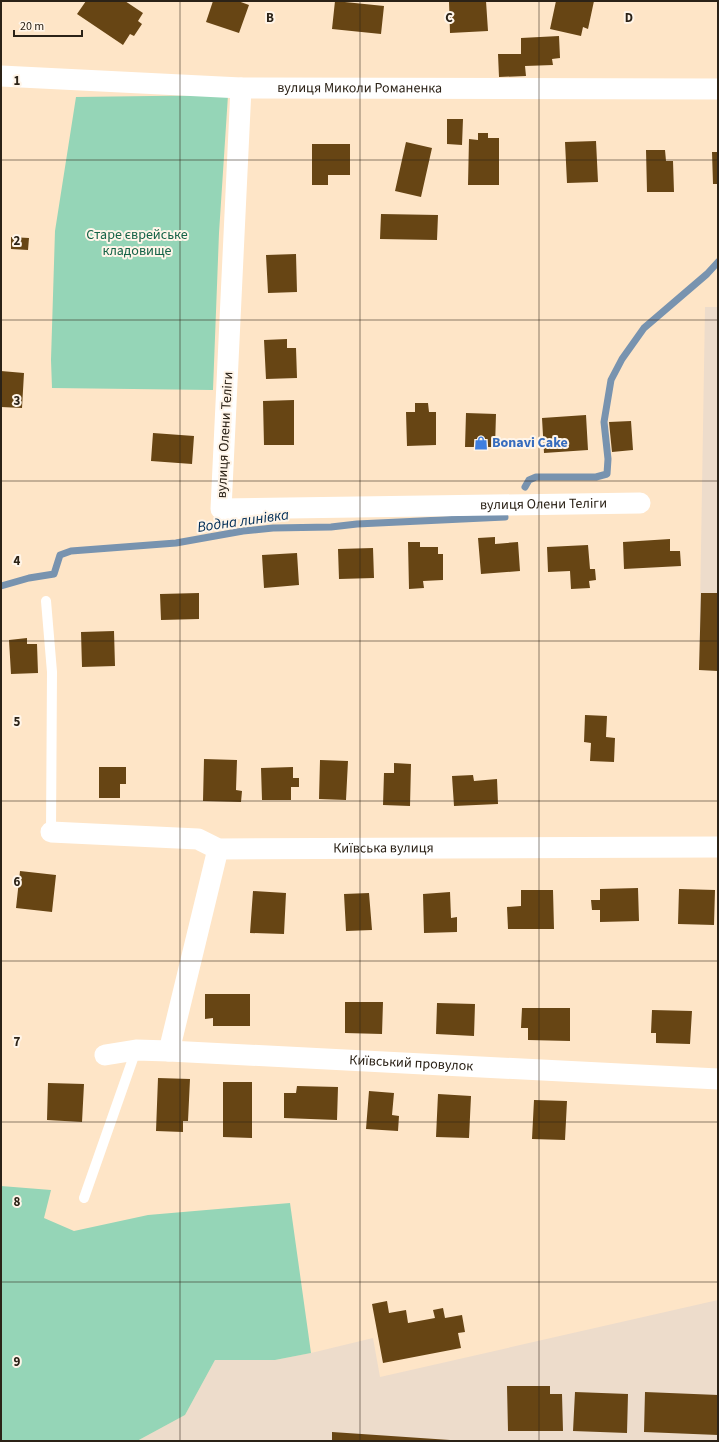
<svg xmlns="http://www.w3.org/2000/svg" width="719" height="1442" font-family="'Source Sans 3',sans-serif">
<rect width="100%" height="100%" fill="#fee5c7"/>
<!-- industrial -->
<path fill="#eddccb" d="M 705,307 L 718,307 L 718,671 L 699,670 Z
M 718,1300 L 718,1441 L 137,1441 L 185,1415 L 215,1360 L 275,1360 L 311,1353 L 373,1338 L 380,1377 Z"/>
<!-- green -->
<path fill="#95d5b7" d="M 228,95 L 219,233 L 213,390 L 52,388 L 51,360 L 55,231 L 76,97 Z
M 1,1186 L 51,1190 L 44,1218 L 74,1231 L 148,1215 L 290,1203 L 311,1353 L 275,1360 L 215,1360 L 185,1415 L 137,1441 L 1,1441 Z"/>
<g fill="none" stroke-linecap="round" stroke-linejoin="round">
<!-- stream -->
<path stroke="#7893af" stroke-width="7" d="M 525,487 L 529,480 L 536,477 L 596,477 L 607,474 L 608,459 L 604,422 L 611,380 L 622,359 L 644,328 L 707,274 L 718,262
M 1,586 L 29,578 L 54,574 L 60,555 L 71,551 L 176,543 L 243,531 L 273,528 L 331,527 L 357,524 L 505,517"/>
</g>
<!-- building -->
<path fill="#674514" d="M 86,1 L 125,1 L 143,13 L 138,21 L 142,24 L 134,36 L 130,34 L 123,45 L 77,14 Z
M 213,1 L 238,1 L 249,5 L 239,33 L 206,22 Z
M 335,1 L 384,6 L 381,34 L 332,29 Z
M 449,1 L 486,1 L 488,31 L 450,33 Z
M 556,1 L 594,1 L 588,29 L 583,27 L 581,36 L 550,29 Z
M 559,36 L 560,58 L 552,59 L 553,65 L 525,66 L 526,76 L 499,77 L 498,54 L 521,54 L 521,38 Z
M 447,119 L 463,119 L 462,145 L 447,144 Z
M 478,133 L 488,133 L 488,138 L 499,138 L 499,185 L 468,185 L 469,139 L 478,140 Z
M 596,141 L 598,182 L 567,183 L 565,142 Z
M 406,142 L 432,148 L 421,197 L 395,191 Z
M 312,144 L 350,144 L 350,175 L 328,175 L 328,185 L 312,185 Z
M 646,150 L 665,150 L 666,161 L 673,161 L 674,192 L 647,192 Z
M 712,152 L 718,152 L 718,184 L 713,184 Z
M 381,214 L 438,215 L 437,240 L 380,239 Z
M 11,237 L 29,238 L 28,250 L 11,249 Z
M 296,254 L 297,292 L 268,293 L 266,255 Z
M 287,339 L 287,348 L 296,348 L 297,378 L 266,379 L 264,340 Z
M 1,371 L 24,373 L 22,408 L 1,407 Z
M 294,400 L 294,445 L 264,445 L 263,401 Z
M 415,403 L 428,403 L 429,412 L 436,412 L 436,445 L 407,446 L 406,412 L 415,412 Z
M 466,413 L 496,414 L 495,447 L 465,447 Z
M 586,415 L 588,450 L 544,453 L 542,418 Z
M 631,421 L 633,450 L 612,452 L 609,422 Z
M 153,433 L 194,436 L 192,464 L 151,461 Z
M 495,537 L 495,544 L 518,542 L 520,571 L 481,574 L 478,538 Z
M 670,539 L 670,551 L 680,551 L 681,566 L 624,569 L 623,542 Z
M 408,542 L 420,542 L 420,547 L 438,547 L 438,554 L 443,554 L 443,580 L 423,581 L 424,588 L 409,589 Z
M 588,545 L 590,569 L 595,569 L 596,580 L 589,581 L 590,588 L 571,589 L 570,571 L 548,572 L 547,547 Z
M 373,548 L 374,578 L 339,579 L 338,549 Z
M 297,553 L 299,585 L 264,588 L 262,555 Z
M 199,593 L 199,619 L 161,620 L 160,594 Z
M 701,593 L 718,593 L 718,671 L 699,670 Z
M 114,631 L 115,666 L 82,667 L 81,632 Z
M 27,638 L 27,644 L 37,644 L 38,673 L 11,674 L 9,640 Z
M 585,715 L 607,716 L 606,737 L 615,738 L 614,762 L 590,761 L 591,743 L 584,742 Z
M 204,759 L 237,760 L 236,790 L 242,791 L 241,802 L 203,801 Z
M 320,760 L 348,761 L 346,800 L 319,799 Z
M 394,763 L 411,764 L 410,806 L 383,805 L 384,773 L 394,773 Z
M 99,767 L 126,767 L 126,784 L 120,784 L 120,798 L 99,798 Z
M 293,767 L 293,778 L 299,778 L 299,787 L 291,787 L 291,800 L 262,800 L 261,768 Z
M 473,775 L 474,781 L 497,779 L 498,804 L 454,806 L 452,776 Z
M 20,871 L 56,875 L 52,912 L 16,908 Z
M 638,888 L 639,921 L 600,922 L 600,910 L 592,910 L 591,900 L 600,900 L 600,889 Z
M 679,889 L 715,890 L 714,925 L 678,924 Z
M 521,890 L 553,890 L 554,929 L 508,929 L 507,907 L 521,906 Z
M 253,891 L 286,893 L 284,934 L 250,933 Z
M 450,892 L 451,918 L 457,917 L 457,932 L 424,933 L 423,894 Z
M 369,893 L 372,930 L 346,931 L 344,894 Z
M 205,994 L 250,994 L 250,1026 L 213,1026 L 213,1018 L 205,1019 Z
M 345,1002 L 383,1002 L 382,1034 L 345,1033 Z
M 437,1003 L 475,1004 L 474,1036 L 436,1034 Z
M 522,1008 L 570,1008 L 570,1041 L 528,1040 L 528,1028 L 521,1028 Z
M 652,1010 L 692,1011 L 690,1044 L 656,1043 L 656,1033 L 651,1033 Z
M 158,1078 L 190,1079 L 188,1121 L 183,1121 L 183,1132 L 156,1131 Z
M 223,1082 L 252,1082 L 252,1138 L 223,1137 Z
M 48,1083 L 84,1084 L 82,1122 L 47,1120 Z
M 297,1086 L 338,1087 L 337,1120 L 284,1118 L 284,1093 L 296,1093 Z
M 369,1091 L 394,1093 L 392,1115 L 399,1116 L 398,1131 L 366,1129 Z
M 438,1094 L 471,1096 L 469,1138 L 436,1137 Z
M 534,1100 L 567,1101 L 565,1140 L 532,1139 Z
M 387,1301 L 389,1313 L 406,1310 L 408,1323 L 435,1318 L 433,1310 L 443,1308 L 445,1318 L 462,1315 L 465,1332 L 458,1333 L 461,1348 L 383,1363 L 372,1304 Z
M 507,1386 L 550,1386 L 550,1394 L 562,1394 L 563,1431 L 508,1431 Z
M 575,1392 L 628,1394 L 627,1433 L 573,1431 Z
M 645,1392 L 718,1395 L 718,1435 L 644,1432 Z
M 332,1432 L 450,1440 L 450,1441 L 332,1441 Z"/>
<g fill="none" stroke-linecap="round" stroke-linejoin="round">
<!-- service -->
<path stroke="#fff" stroke-width="10" d="M 46,601 L 52,672 L 51,832
M 84,1198 L 136,1050"/>
<!-- minor -->
<g stroke="#fff" stroke-width="21">
<path id="s1" d="M 1,76 L 241,88 L 718,89"/>
<path id="s2" d="M 241,88 L 221,509 L 640,503"/>
<path id="s3" d="M 51,832 L 198,839 L 218,849 L 718,847"/>
<path d="M 169,1051 L 218,849"/>
<path id="s4" d="M 105,1055 L 136,1050 L 169,1051 L 718,1079"/>
</g>
</g>
<!-- grid -->
<path fill="none" stroke="#2b2217" stroke-width="1" stroke-opacity="0.55" d="M 180,1 L 180,1441M 360,1 L 360,1441M 539,1 L 539,1441M 1,160 L 718,160M 1,320 L 718,320M 1,481 L 718,481M 1,641 L 718,641M 1,801 L 718,801M 1,961 L 718,961M 1,1122 L 718,1122M 1,1282 L 718,1282"/>
<!-- icons -->
<defs>
<g id="shop-bare" transform="scale(1.08)"><path d="M-5-2.5h2.3a2.7 3.5 0 0 1 5.4 0H5L5.5 6h-11ZM-1.5-2.5h3a1.5 2.3 0 0 0-3 0Z" fill="#3f7fe0" stroke="#fff5e9" stroke-width="2.5" paint-order="stroke"/></g>
</defs>
<g fill-rule="evenodd">
<use href="#shop-bare" x="481" y="443"/>
</g>
<g text-anchor="middle" dominant-baseline="central" stroke-width="4" stroke-linejoin="round" paint-order="stroke">
<!-- street labels -->
<g font-size="14" fill="#2b2217" stroke="#fff5e9">
<text stroke="none"><textPath href="#s1" startOffset="359">вулиця Миколи Романенка</textPath></text>
<text transform="translate(225 435) rotate(-87)">вулиця Олени Теліги</text>
<text stroke="none"><textPath href="#s2" startOffset="744">вулиця Олени Теліги</textPath></text>
<text stroke="none"><textPath href="#s3" startOffset="335">Київська вулиця</textPath></text>
<text stroke="none"><textPath href="#s4" startOffset="307">Київський провулок</textPath></text>
</g>
<!-- park labels -->
<g font-size="14" fill="#156347" stroke="#fff5e9">
<text x="137" y="235">Старе єврейське<tspan x="137" dy="16">кладовище</tspan></text>
</g>
<!-- shop labels -->
<g font-size="14" font-weight="bold" fill="#366cbe" stroke="#fff5e9" text-anchor="start">
<text x="492" y="443">Bonavi Cake</text>
</g>
<!-- water labels -->
<g font-size="15" font-style="italic" fill="#002d56" stroke="#fff5e9">
<text transform="translate(243 521) rotate(-8)">Водна линівка</text>
</g>
</g>
<g font-size="13" text-anchor="middle" font-weight="bold" fill="#2b2217" stroke="#fff5e9" stroke-width="4" stroke-linejoin="round" paint-order="stroke">
<text x="270" y="22">B</text>
<text x="449" y="22">C</text>
<text x="629" y="22">D</text>
<text x="17" y="85">1</text>
<text x="17" y="245">2</text>
<text x="17" y="405">3</text>
<text x="17" y="565">4</text>
<text x="17" y="726">5</text>
<text x="17" y="886">6</text>
<text x="17" y="1046">7</text>
<text x="17" y="1206">8</text>
<text x="17" y="1366">9</text>
</g>
<!-- border -->
<rect width="719" height="1442" fill="none" stroke="#2b2217" stroke-width="4"/>
<!-- scale -->
<path d="M14 30v6h68v-6" fill="none" stroke="#2b2217" stroke-width="2"/>
<text x="20" y="30" font-size="12" fill="#2b2217" stroke="#fff5e9" stroke-width="3" paint-order="stroke">20 m</text>
</svg>
